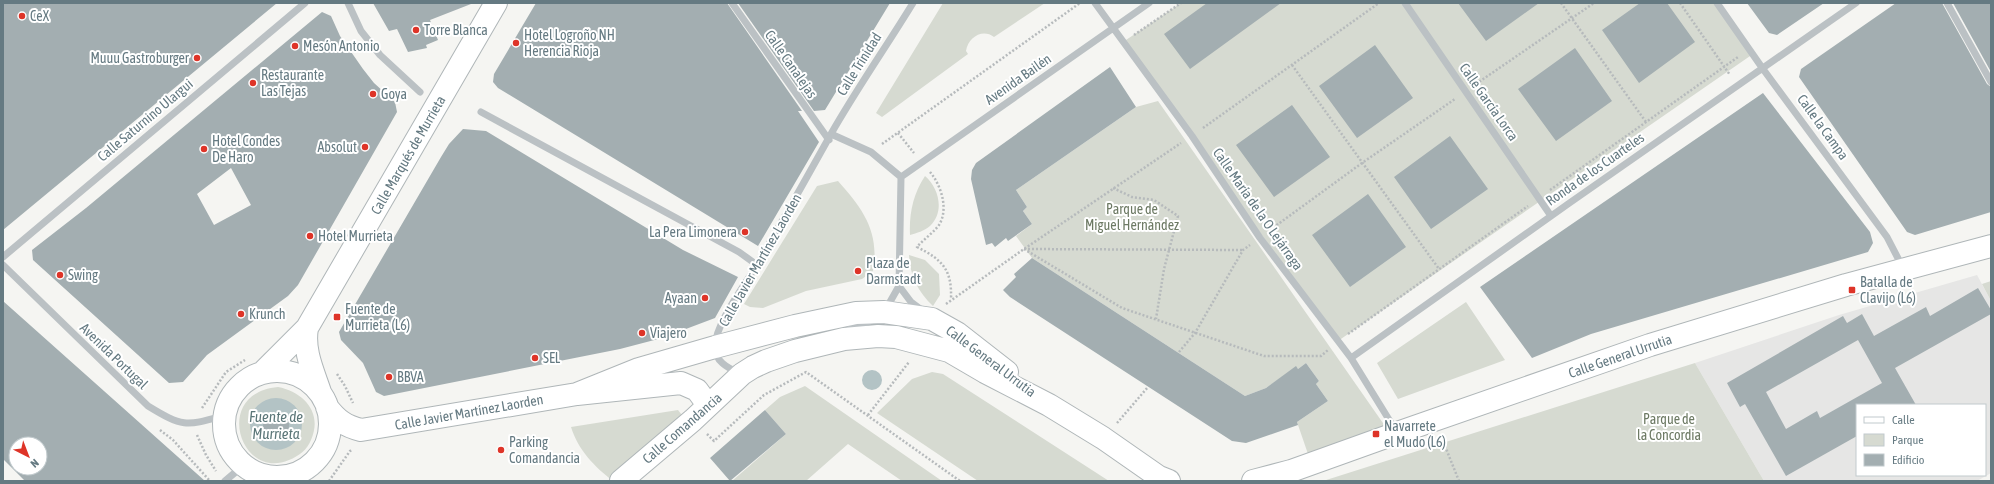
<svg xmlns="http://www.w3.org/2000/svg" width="1994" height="484" font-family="'Asap Condensed',sans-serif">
<rect width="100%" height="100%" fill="#f5f5f2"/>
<!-- built -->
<path fill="#e6e6e5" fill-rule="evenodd" d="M 1977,275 L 1991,301 L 1991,473 L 1977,481 L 1764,481 L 1695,363 L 1839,315 ZM 1857,405 L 1985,405 L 1985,475 L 1857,475 Z"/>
<!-- green -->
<path fill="#d6dad1" d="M 943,3 L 1045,3 L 994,37 C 983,28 968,37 966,51 L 968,54 L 882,117 L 876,113 Z
M 1181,3 L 1718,3 L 1753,54 L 1338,341 L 1123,42 Z
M 1158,101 L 1385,426 L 1308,454 L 1297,422 L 1328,401 L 1316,384 L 1319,381 L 1306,363 L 1298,369 L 1296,367 L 1266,388 L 1245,396 L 1032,258 L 1016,236 L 1032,224 L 1023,211 L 1027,207 L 1016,190 L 1136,107 Z
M 925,176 C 939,188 945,212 930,226 C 924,231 917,233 910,235 C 909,214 913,194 925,176 Z
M 838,181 C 863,209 880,232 873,271 L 862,279 L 806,291 L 763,308 L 750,307 L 744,304 L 817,186 Z
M 909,255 L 925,260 L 939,274 L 940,295 L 933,306 C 918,292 910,276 909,255 Z
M 1991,281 L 1991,301 L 1982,284 Z
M 1466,302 L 1505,360 L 1398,399 L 1377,363 Z
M 1695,363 L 1764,481 L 1323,481 Z
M 932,372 L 943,374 L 1109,481 L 978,481 L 877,413 L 912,379 Z
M 805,386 L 942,481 L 902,481 L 848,444 L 806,481 L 732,481 L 786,434 L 765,410 L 780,397 Z
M 278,387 C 304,392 323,413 311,440 C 307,450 299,456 289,460 C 240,481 212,393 278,387 Z
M 678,410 L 685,419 L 613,481 C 595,467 578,450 571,427 Z"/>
<!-- water -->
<path fill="#b3c3c5" d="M862 380a10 10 0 1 1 20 0a10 10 0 1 1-20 0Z
M250 424a26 26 0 1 1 52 0a26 26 0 1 1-52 0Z"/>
<!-- building -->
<path fill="#a3aeb1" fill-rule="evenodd" d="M 3,3 L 277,3 L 3,230 Z
M 373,3 L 470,3 L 471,4 L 430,20 L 438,40 L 426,45 L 427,48 L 408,52 L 397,29 L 389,31 Z
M 536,3 L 727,3 L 802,111 L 798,111 L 819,142 L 758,246 L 498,88 L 493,82 L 494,74 Z
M 738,3 L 890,3 L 825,110 L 814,111 Z
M 1207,3 L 1281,3 L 1190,69 L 1164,34 Z
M 1458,3 L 1539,3 L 1486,41 Z
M 1640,3 L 1667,3 L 1695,42 L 1639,83 L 1602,30 Z
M 1747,3 L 1824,3 L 1777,35 L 1769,33 Z
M 1896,3 L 1942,3 L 1987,84 L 1991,87 L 1991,212 L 1915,235 L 1907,232 L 1799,77 L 1801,69 Z
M 1953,3 L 1991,3 L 1991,72 Z
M 322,12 L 331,16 L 340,36 L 363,69 L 374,83 L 395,102 L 397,112 L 298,285 L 288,296 L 207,355 L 183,382 L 169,383 L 33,260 L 32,250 L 86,208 ZM 231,168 L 251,205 L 214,225 L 197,194 Z
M 1375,45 L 1413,98 L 1357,138 L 1319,86 Z
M 1575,48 L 1612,101 L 1556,141 L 1518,89 Z
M 1110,67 L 1136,107 L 1016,190 L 1027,207 L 1023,211 L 1032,224 L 1008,241 L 1006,238 L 995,247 L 992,243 L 986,245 L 971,179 L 972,170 L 976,163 Z
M 1763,93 L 1870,232 L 1873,243 L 1868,252 L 1591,334 L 1532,358 L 1480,287 Z
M 1292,105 L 1330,157 L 1274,197 L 1236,145 Z
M 463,129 L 486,131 L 683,250 L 738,277 L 715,318 L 662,338 L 620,349 L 384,396 L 376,392 L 363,363 L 341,340 L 339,332 L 441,157 L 449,144 Z
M 1450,136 L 1488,189 L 1431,229 L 1394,177 Z
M 1368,194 L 1406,247 L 1350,287 L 1312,235 Z
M 1032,258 L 1245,396 L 1266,388 L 1296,366 L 1298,369 L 1306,363 L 1319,381 L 1316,384 L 1328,401 L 1297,422 L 1298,425 L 1246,443 L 1232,441 L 1010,297 L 1003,290 L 1016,277 L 1014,274 Z
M 1978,288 L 1991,310 L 1991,314 L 1895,368 L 1916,405 L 1857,405 L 1857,436 L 1786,476 L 1745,404 L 1740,407 L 1727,383 L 1843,316 L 1847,323 L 1862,314 L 1874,336 L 1926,307 L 1930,316 ZM 1858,340 L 1882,383 L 1820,418 L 1817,411 L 1786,429 L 1766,392 Z
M 3,301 L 205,481 L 25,481 L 3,459 ZM 16,444 L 40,444 L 40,468 L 16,468 Z
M 765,410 L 786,434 L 730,481 L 710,458 Z
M263 425a13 13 0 1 1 26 0a13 13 0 1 1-26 0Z"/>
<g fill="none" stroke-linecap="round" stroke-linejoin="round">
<!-- major casing -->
<g stroke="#afb6b8" stroke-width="24">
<path id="major" d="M 307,328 C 303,350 313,371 320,392
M224 424a53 53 0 1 1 106 0a53 53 0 1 1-106 0Z
M 262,373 L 307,328 L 496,3
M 577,394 L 639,369 L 715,347 L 795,326 L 856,313 L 884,312 L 932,319 L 957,333 L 1007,372
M 327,407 C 337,420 345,426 361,430 L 577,394 L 681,383 L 697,390 L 708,405
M 621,481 L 693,420 L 742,374 L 753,367 L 766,361 L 795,351 L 844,339 L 878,336 L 896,337 L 949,351 L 985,372 L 1049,405 L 1103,438 L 1159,477 L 1169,481
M 1253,481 L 1291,471 L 1397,433 L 1650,345 L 1846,285 L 1991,246"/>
</g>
<!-- path -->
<path stroke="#b6babc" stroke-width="2.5" stroke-dasharray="2 2" stroke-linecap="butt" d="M 1561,3 L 1646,122
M 1680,3 L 1730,75
M 1134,35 L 1181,3
M 1292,65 L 1439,269
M 1476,84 L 1594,3
M 1203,128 L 1379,3
M 898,133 L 914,153
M 882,144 L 1080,3
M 930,172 C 941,185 949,209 939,225 C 933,233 924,239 917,247 C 943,260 952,270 951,299
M 1113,188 L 1132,197 L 1154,200 L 1178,216 L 1164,269 L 1156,319
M 1550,190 L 1738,57
M 1270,230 L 1362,163 L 1455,99
M 1024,249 L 1122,308 L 1264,356 L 1321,356 L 1328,350
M 1024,249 L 1243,250
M 946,304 L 1024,249 L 1181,143
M 1348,334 L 1528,206
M 1179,352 L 1195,333 L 1243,250 L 1250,245
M 337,374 L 345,386 L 353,403
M 202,408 L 226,372 L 245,360
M 868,415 L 909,362
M 1117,423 L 1148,387
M 160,430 L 173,440 L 210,481
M 707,434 L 714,441 L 764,395 L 806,372 L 960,481
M 197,435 L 206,455 L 216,471
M 1445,446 L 1459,481
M 329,481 L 350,451 L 353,450"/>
<!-- minor -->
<path stroke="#bbc1c4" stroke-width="7" d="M 348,3 L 361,31 L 380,55 L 420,92
M 732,3 L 829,140
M 1095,3 L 1192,136 L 1260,238 L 1351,358 L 1396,431
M 1405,3 L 1551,216
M 1717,3 L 1763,69 L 1887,237 L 1903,268
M 1947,3 L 1991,82
M 481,112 L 739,252 L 757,265
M 831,134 L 871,152 L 901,177
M 901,177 L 1149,3
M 3,257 L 305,3
M 3,265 L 148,406 C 184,428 186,426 226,415
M 899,286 L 911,302 L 923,311
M 886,309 L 899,286 L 901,177
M 850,329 L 874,319
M 1351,358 L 1568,204 L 1856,3
M 739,373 C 728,368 714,361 715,346 C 716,322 746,284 758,263 C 783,220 807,177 831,134 C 856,90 886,47 913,3
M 225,481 L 244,465"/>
<!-- major -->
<use href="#major" stroke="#fff" stroke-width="22"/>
</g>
<!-- markers -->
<g fill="#de3428" stroke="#fff" stroke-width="1.5">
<circle cx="22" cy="16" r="4"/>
<circle cx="416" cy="30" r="4"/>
<circle cx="516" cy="43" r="4"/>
<circle cx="295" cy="46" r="4"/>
<circle cx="197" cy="58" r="4"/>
<circle cx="253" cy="83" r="4"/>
<circle cx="373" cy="94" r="4"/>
<circle cx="365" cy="147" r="4"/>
<circle cx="204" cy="149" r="4"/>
<circle cx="745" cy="232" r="4"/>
<circle cx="310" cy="236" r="4"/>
<circle cx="858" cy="271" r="4"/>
<circle cx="60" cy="275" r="4"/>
<rect x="1848" y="286" width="8" height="8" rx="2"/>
<circle cx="705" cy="298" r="4"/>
<circle cx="241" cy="314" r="4"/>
<rect x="333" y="313" width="8" height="8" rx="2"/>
<circle cx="642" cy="333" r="4"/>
<circle cx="535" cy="358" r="4"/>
<circle cx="389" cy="377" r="4"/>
<rect x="1372" y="430" width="8" height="8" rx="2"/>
<circle cx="501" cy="450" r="4"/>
</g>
<g text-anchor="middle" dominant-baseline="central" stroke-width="4" stroke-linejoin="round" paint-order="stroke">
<!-- poi labels -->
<g font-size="14" fill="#657a82" stroke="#fff" text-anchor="start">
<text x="30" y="16">CeX</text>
<text x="424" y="30">Torre Blanca</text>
<text x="524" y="35">Hotel Logroño NH<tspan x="524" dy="16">Herencia Rioja</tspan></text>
<text x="303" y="46">Mesón Antonio</text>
<text x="189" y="58" text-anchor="end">Muuu Gastroburger</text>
<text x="261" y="75">Restaurante<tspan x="261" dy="16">Las Tejas</tspan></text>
<text x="381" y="94">Goya</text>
<text x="212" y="141">Hotel Condes<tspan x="212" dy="16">De Haro</tspan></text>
<text x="357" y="147" text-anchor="end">Absolut</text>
<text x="737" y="232" text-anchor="end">La Pera Limonera</text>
<text x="318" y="236">Hotel Murrieta</text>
<text x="866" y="263">Plaza de<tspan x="866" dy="16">Darmstadt</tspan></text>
<text x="68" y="275">Swing</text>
<text x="1860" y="282">Batalla de<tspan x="1860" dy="16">Clavijo (L6)</tspan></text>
<text x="697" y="298" text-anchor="end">Ayaan</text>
<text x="345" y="309">Fuente de<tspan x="345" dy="16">Murrieta (L6)</tspan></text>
<text x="249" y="314">Krunch</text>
<text x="650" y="333">Viajero</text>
<text x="543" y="358">SEL</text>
<text x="397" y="377">BBVA</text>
<text x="1384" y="426">Navarrete<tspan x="1384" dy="16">el Mudo (L6)</tspan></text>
<text x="509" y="442">Parking<tspan x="509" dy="16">Comandancia</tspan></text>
</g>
<!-- street labels -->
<g font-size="14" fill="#657a82" stroke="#fff">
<text transform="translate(791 64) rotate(55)">Calle Canalejas</text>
<text transform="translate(859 64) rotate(-58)">Calle Trinidad</text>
<text transform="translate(1018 79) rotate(-35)">Avenida Bailén</text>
<text transform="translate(1489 102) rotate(55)">Calle García Lorca</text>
<text transform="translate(145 120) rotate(-40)">Calle Saturnino Ulargui</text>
<text transform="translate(1823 127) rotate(54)">Calle la Campa</text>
<text transform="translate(408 155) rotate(-60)">Calle Marqués de Murrieta</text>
<text transform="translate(1595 169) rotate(-35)">Ronda de los Cuarteles</text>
<text transform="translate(1258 209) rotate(55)">Calle María de la O Lejárraga</text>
<text transform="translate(760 260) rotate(-60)">Calle Javier Martínez Laorden</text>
<text transform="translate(114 356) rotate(44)">Avenida Portugal</text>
<text transform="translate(1620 356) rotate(-19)">Calle General Urrutia</text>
<text transform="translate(991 361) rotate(37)">Calle General Urrutia</text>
<text transform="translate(469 412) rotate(-10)">Calle Javier Martínez Laorden</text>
<text transform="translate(682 428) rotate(-41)">Calle Comandancia</text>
</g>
<!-- park labels -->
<g font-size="14" fill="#6c7963" stroke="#fff">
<text x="1132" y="209">Parque de<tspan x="1132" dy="16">Miguel Hernández</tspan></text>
<text x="1669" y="419">Parque de<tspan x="1669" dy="16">la Concordia</tspan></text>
</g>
<!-- water labels -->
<g font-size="15" font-style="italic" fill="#5b7678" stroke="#fff">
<text x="276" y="416">Fuente de<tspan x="276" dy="17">Murrieta</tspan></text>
</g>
</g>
<!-- border -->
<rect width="1994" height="484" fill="none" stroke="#657a82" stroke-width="8"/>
<!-- legend -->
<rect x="1856" y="404" width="130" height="72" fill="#ffffff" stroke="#c1cacd"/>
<rect x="1864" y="417" width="20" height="6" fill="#ffffff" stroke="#c1cacd"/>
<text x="1892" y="424" font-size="12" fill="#657a82">Calle</text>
<rect x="1864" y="434" width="20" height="12" fill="#d6dad1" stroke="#c1cacd"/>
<text x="1892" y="444" font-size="12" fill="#657a82">Parque</text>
<rect x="1864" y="454" width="20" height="12" fill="#a3aeb1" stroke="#c1cacd"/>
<text x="1892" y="464" font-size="12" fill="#657a82">Edificio</text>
<!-- north arrow -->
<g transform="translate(28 456) rotate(138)"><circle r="19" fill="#ffffff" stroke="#c1cacd"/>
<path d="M0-3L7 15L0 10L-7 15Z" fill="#de3428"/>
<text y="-6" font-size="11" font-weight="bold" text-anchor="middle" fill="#657a82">N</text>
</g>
</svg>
